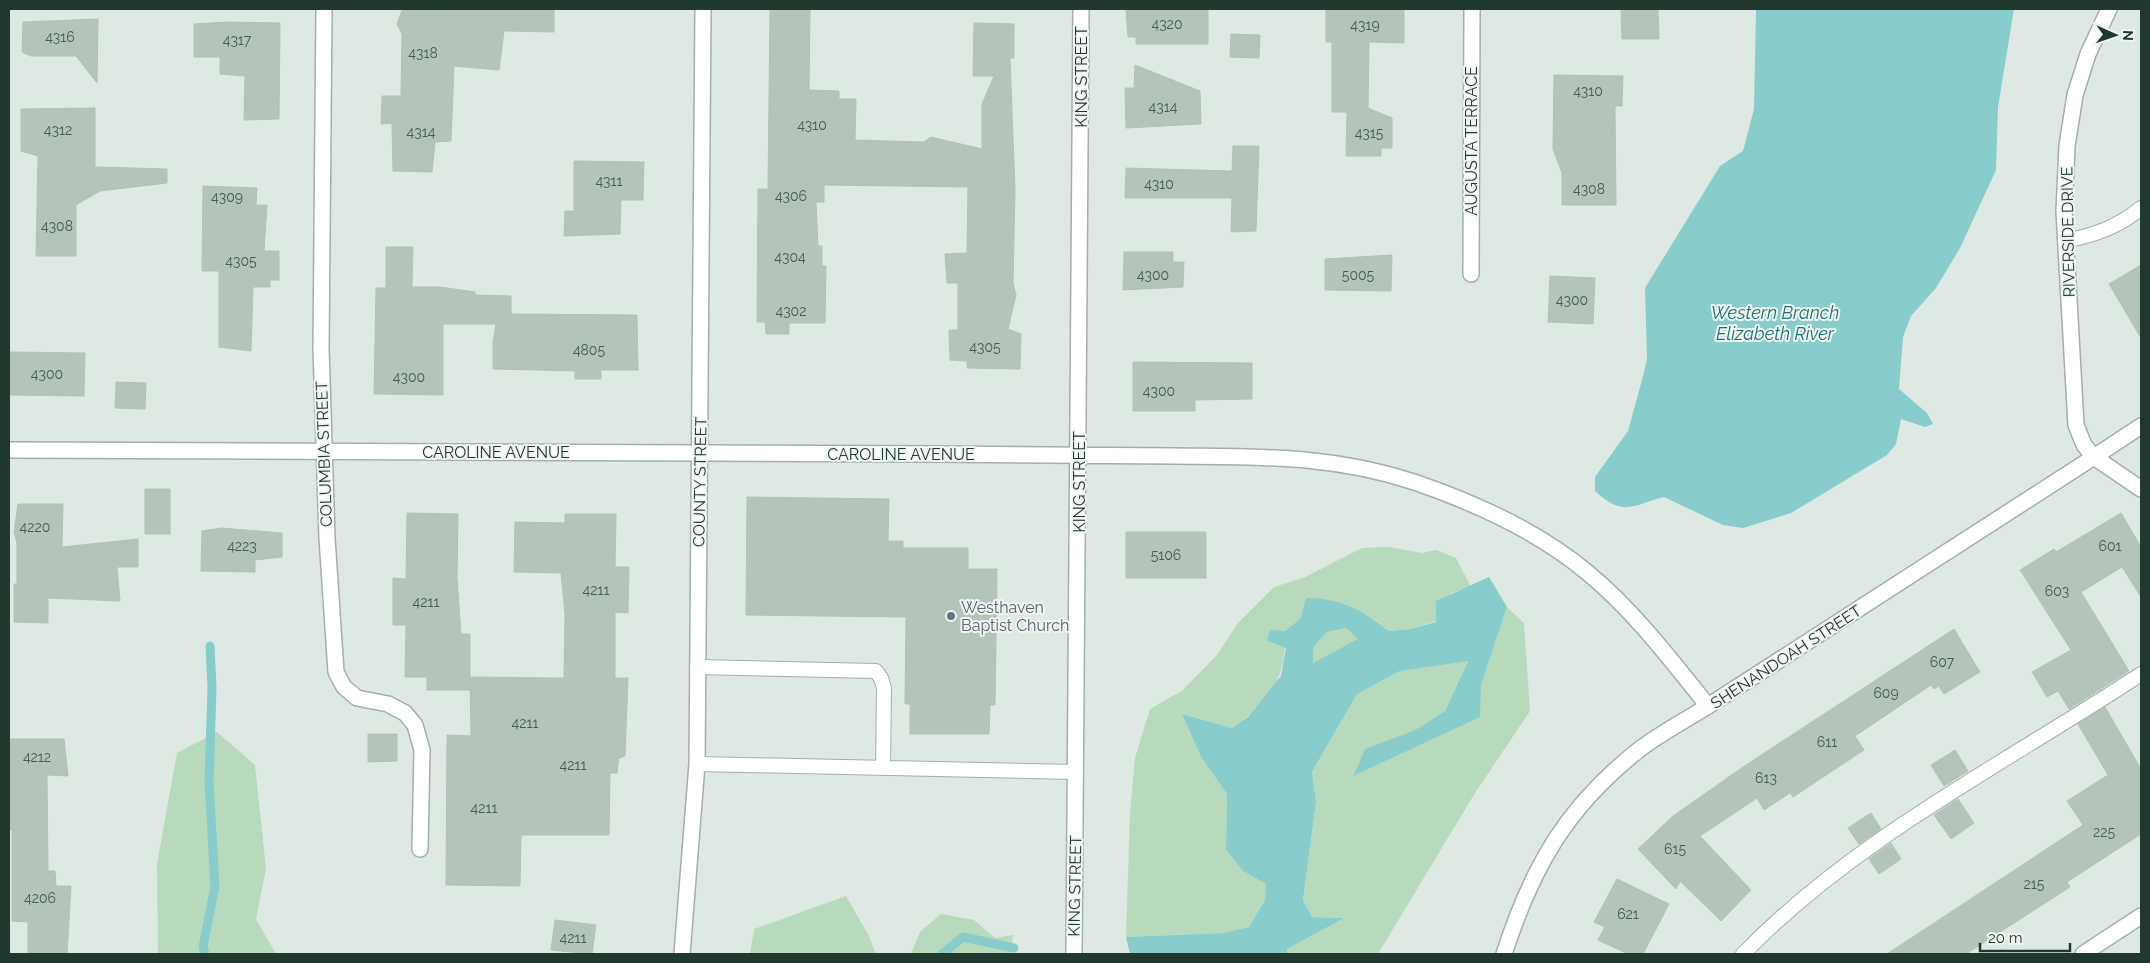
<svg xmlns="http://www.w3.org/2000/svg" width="2150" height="963" font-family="Raleway,sans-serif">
<rect width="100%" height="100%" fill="#dee9e3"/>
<!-- green -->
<path fill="#b8dabc" d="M 1389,547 L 1422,553 L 1436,550 L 1456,558 L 1471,587 L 1451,593 L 1436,621 L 1410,629 L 1389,631 L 1373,619 L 1301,618 L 1285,631 C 1287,678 1270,702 1232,728 L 1182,714 L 1201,757 L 1227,794 L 1226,850 L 1243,871 L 1266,884 L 1265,900 L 1249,927 L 1223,933 L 1126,937 L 1130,813 L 1135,758 L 1150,709 L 1183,690 L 1217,655 L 1238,623 L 1274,587 L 1305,577 L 1362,548 Z
M 1507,607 L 1524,623 L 1530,711 L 1475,793 L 1378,954 L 1287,954 L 1287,949 L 1343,918 L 1312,917 L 1303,900 L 1316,802 L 1312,772 L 1357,694 L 1400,671 L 1468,660 L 1445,711 L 1415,730 L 1366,749 L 1353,775 L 1479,717 L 1481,685 Z
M 1346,628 L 1359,639 L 1313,663 L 1313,648 L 1327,632 Z
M 217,732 L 255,765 L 266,869 L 256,919 L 276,954 L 158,954 L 157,864 L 177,753 Z
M 846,896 L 868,934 L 876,954 L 750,954 L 754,929 Z
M 941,914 L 974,920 L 995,938 L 1013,935 L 1011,954 L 911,954 L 920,932 Z"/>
<!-- water -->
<path fill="#8cc" fill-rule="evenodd" d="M 1756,9 L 2014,9 L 1998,107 L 1996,170 L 1960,248 L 1936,288 L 1911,316 L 1903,337 L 1899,389 L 1927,413 L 1933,424 L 1925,427 L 1901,419 L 1896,444 L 1887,455 L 1791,513 L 1743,528 L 1723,525 L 1664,497 C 1630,506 1624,517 1595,491 L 1595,477 L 1628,431 L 1643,376 L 1647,359 L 1645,288 L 1720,166 L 1743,151 L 1754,109 Z
M 1489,577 L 1507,607 L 1481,685 L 1480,717 L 1353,776 L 1365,749 L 1415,730 L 1445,711 L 1468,661 L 1400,671 L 1357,694 L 1312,772 L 1316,802 L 1303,900 L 1312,917 L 1344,918 L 1287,949 L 1287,954 L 1130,954 L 1126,937 L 1223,933 L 1249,927 L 1265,900 L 1266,884 L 1243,871 L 1226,850 L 1227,794 L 1201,757 L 1182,714 L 1232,728 L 1249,716 L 1281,676 L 1286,648 L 1267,641 L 1270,630 L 1285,631 L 1301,618 L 1306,598 C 1342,598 1361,610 1389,631 L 1410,629 L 1436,622 L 1436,601 ZM 1346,628 L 1358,639 L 1313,663 L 1313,648 L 1327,632 Z"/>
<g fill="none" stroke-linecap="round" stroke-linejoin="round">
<!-- stream -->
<path stroke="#8cc" stroke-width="9" d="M 205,954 L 203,947 L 215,886 L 209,783 L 212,688 L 210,646
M 942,954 L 963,937 L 1014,948"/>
</g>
<!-- building -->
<path fill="#b4c4bb" stroke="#b1c2b9" d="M 554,9 L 554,32 L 504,31 L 499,70 L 454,66 L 451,141 L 435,142 L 432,172 L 393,171 L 392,123 L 381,124 L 382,96 L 401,96 L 402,34 L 397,24 L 402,10 Z
M 770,9 L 810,9 L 809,90 L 839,91 L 839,99 L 856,99 L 855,140 L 924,142 L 931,137 L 982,149 L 982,104 L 994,76 L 973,76 L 974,23 L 1014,24 L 1014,58 L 1010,58 L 1015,190 L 1013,283 L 1016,295 L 1008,329 L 1021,334 L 1020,369 L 967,368 L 967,361 L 950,360 L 949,330 L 958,330 L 958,283 L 947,283 L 945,254 L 967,253 L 968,187 L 824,185 L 824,202 L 816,202 L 818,246 L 822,246 L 822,266 L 826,266 L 825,323 L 789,323 L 789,334 L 766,334 L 765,322 L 757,322 L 758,189 L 768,189 Z
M 1141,9 L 1208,9 L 1208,44 L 1136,44 L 1136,37 L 1128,37 L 1126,10 Z
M 1326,9 L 1404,9 L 1404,43 L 1369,42 L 1368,108 L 1392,118 L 1392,148 L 1381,148 L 1381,156 L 1346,156 L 1347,112 L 1332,112 L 1332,42 L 1326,42 Z
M 1621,9 L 1658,9 L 1659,39 L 1622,39 Z
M 98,19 L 97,83 L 76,56 L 31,56 L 22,52 L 23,22 Z
M 228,22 L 280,23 L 279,119 L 244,120 L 245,76 L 220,74 L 220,57 L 194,57 L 194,24 Z
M 1231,34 L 1260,35 L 1259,58 L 1230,57 Z
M 1135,65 L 1200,91 L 1201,124 L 1126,128 L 1125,88 L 1134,88 Z
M 1554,75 L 1623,76 L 1622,106 L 1615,106 L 1616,205 L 1562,205 L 1562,173 L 1553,149 Z
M 95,108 L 95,167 L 167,169 L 167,183 L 100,191 L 76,205 L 76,256 L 36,256 L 38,156 L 21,151 L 21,109 Z
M 1233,146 L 1259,146 L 1256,231 L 1231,232 L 1232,198 L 1125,198 L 1126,168 L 1232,171 Z
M 574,161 L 644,162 L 643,200 L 621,200 L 620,234 L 564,236 L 565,211 L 574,211 Z
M 203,186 L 257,188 L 256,205 L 267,205 L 264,251 L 279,251 L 279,280 L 270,280 L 270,287 L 253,287 L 251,351 L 219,347 L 219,271 L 202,271 Z
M 386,247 L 413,247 L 412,287 L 440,287 L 475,292 L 475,295 L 511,296 L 511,314 L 637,315 L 638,370 L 601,370 L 601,379 L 575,379 L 575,371 L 493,369 L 493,343 L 496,324 L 443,324 L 443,395 L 374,394 L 376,288 L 386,288 Z
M 1124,252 L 1173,252 L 1173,262 L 1184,262 L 1183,287 L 1123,290 Z
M 1392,255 L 1391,291 L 1325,290 L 1325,259 Z
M 2141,265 L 2141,338 L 2109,284 Z
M 1550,276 L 1595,278 L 1593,324 L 1548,322 Z
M 10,352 L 85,353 L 84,396 L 9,395 Z
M 1133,362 L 1252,363 L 1252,399 L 1195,400 L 1195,411 L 1133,411 Z
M 116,382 L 146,383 L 145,409 L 115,408 Z
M 145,489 L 170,489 L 170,534 L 145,534 Z
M 747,497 L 889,499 L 888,541 L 903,541 L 903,548 L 968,548 L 968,569 L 997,569 L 995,705 L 990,705 L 989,734 L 910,734 L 910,704 L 905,704 L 906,617 L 746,615 Z
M 18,504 L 63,504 L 62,547 L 138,539 L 138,567 L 117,567 L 120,601 L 48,598 L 48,623 L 14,622 L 14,584 L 17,584 L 17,543 L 14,532 Z
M 407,513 L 458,514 L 457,578 L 461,634 L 470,634 L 470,690 L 427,690 L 427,677 L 405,677 L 406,625 L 393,625 L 393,578 L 406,579 Z
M 2121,513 L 2141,547 L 2141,597 L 2122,567 L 2081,592 L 2129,671 L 2069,709 L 2058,691 L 2047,697 L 2032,672 L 2071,650 L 2020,570 L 2054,549 L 2056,552 Z
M 565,514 L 616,514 L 615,567 L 629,567 L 628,613 L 615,612 L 615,678 L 628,678 L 625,756 L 619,758 L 617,773 L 610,773 L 609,835 L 521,835 L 520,886 L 446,885 L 447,735 L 471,736 L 470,677 L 564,678 L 565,613 L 561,573 L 514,572 L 515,522 L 565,523 Z
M 221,528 L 282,533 L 282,557 L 255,560 L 255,572 L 201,571 L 202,531 Z
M 1126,532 L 1206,532 L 1206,578 L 1126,578 Z
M 1954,629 L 1980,672 L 1944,694 L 1939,686 L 1934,689 L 1931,685 L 1855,736 L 1864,750 L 1793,797 L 1790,793 L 1764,810 L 1757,798 L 1700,836 L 1751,890 L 1721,921 L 1680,881 L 1676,889 L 1638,849 L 1673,816 L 1746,765 Z
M 2105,707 L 2141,769 L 2141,834 L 2067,882 L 2070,887 L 1966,954 L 1887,954 L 2083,825 L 2067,801 L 2108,775 L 2078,724 Z
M 368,734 L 397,734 L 397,761 L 368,762 Z
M 9,739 L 64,739 L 68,776 L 47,775 L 48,871 L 55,871 L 56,886 L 71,886 L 67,954 L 28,954 L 28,922 L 12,921 L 12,830 L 9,830 Z
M 1955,750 L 1968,771 L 1944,786 L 1931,765 Z
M 1958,799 L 1974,823 L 1951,839 L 1934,815 Z
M 1871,813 L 1881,829 L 1859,844 L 1848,828 Z
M 1891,843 L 1901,859 L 1879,874 L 1869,859 Z
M 1617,879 L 1669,904 L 1643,954 L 1628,954 L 1598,940 L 1605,927 L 1594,922 Z
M 555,920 L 596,925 L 592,954 L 551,950 Z"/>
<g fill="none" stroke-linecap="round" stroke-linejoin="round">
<!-- service casing -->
<g stroke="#a2b0a9" stroke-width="16">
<path id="service" d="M 2065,241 C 2095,235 2118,227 2141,208
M 697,667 L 876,671 L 881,678 L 884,688 L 883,768
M 697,764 L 1076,772
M 1743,954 C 1857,837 2006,763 2141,674"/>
</g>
<!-- minor casing -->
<g stroke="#a2b0a9" stroke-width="18">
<path id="minor" d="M 324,9 L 321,348 L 327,538 L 336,672 L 344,687 L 357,698 L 388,704 L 405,713 L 415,725 L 422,750 L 420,849
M 2109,9 L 2088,54 L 2075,95 L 2067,146 L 2064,211 L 2076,425 L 2084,445 L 2094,457 L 2141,426
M 1471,274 L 1472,9
M 682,954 L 697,764 L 703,9
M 1504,954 C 1532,867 1567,806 1640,749 C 1661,733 1686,720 1708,706
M 2083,954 L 2141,916"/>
</g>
<!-- tertiary casing -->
<g stroke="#a2b0a9" stroke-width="18">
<path id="tertiary" d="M 9,450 C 317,451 625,452 933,454 C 1013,454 1094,455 1175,456 C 1260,457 1332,455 1414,482 C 1476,503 1538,531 1588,573 C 1634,611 1671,660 1708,706 L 2094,457 L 2141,489
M 1074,954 L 1081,9"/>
</g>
<!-- service -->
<use href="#service" stroke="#fff" stroke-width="14"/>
<!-- minor -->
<use href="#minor" stroke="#fff" stroke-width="15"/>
<!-- tertiary -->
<use href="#tertiary" stroke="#fff" stroke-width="15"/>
</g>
<!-- markers -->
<circle fill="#6b7280" stroke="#eff6f1" stroke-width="2" cx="951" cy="616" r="5"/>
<g text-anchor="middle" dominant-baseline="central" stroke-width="4" stroke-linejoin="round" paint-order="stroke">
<!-- number labels -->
<g font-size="14" fill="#465b51">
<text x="1167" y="24">4320</text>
<text x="1365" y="25">4319</text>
<text x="60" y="37">4316</text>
<text x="237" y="40">4317</text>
<text x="423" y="53">4318</text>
<text x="1588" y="91">4310</text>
<text x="1163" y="107">4314</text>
<text x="812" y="125">4310</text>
<text x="58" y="130">4312</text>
<text x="421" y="132">4314</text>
<text x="1369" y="133">4315</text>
<text x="609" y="181">4311</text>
<text x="1159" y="184">4310</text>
<text x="1589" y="189">4308</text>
<text x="791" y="196">4306</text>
<text x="227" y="197">4309</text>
<text x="57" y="226">4308</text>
<text x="790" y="257">4304</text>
<text x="241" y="261">4305</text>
<text x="1153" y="275">4300</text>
<text x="1358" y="275">5005</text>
<text x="1572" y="300">4300</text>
<text x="791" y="311">4302</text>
<text x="985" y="347">4305</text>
<text x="589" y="350">4805</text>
<text x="47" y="374">4300</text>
<text x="409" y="377">4300</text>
<text x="1159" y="391">4300</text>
<text x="35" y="527">4220</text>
<text x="242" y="546">4223</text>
<text x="2110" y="546">601</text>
<text x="1166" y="555">5106</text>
<text x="596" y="590">4211</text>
<text x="2057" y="591">603</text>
<text x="426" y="602">4211</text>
<text x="1942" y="662">607</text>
<text x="1886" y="693">609</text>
<text x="525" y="723">4211</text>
<text x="1827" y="742">611</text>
<text x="37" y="757">4212</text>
<text x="573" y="765">4211</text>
<text x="1766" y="778">613</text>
<text x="484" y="808">4211</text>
<text x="2104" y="832">225</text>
<text x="1675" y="849">615</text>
<text x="2034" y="884">215</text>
<text x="40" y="898">4206</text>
<text x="1628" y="914">621</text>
<text x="573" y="938">4211</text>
</g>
<!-- street labels -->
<g font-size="16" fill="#21382e" stroke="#eff6f1">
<text transform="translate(1081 77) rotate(-90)">KING STREET</text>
<text transform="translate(1471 141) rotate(-90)">AUGUSTA TERRACE</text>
<text transform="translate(2068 232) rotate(-91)">RIVERSIDE DRIVE</text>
<text x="496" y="452">CAROLINE AVENUE</text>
<text transform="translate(324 454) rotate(-92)">COLUMBIA STREET</text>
<text x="901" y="454">CAROLINE AVENUE</text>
<text transform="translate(700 482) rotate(-89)">COUNTY STREET</text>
<text transform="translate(1079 482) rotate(-90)">KING STREET</text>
<text transform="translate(1786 657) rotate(-33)">SHENANDOAH STREET</text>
<text transform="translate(1075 886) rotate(-89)">KING STREET</text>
</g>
<!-- worship labels -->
<g font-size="16" fill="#5b616d" stroke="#eff6f1" text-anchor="start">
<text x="961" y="607">Westhaven<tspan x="961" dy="18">Baptist Church</tspan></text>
</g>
<!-- water labels -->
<g font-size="18" font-style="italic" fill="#1e7070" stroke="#eff6f1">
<text x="1775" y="312">Western Branch<tspan x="1775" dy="21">Elizabeth River</tspan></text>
</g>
</g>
<!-- border -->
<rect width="2150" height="963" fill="none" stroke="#21382e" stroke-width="20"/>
<!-- north arrow -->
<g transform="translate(2115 35) rotate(92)" stroke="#eff6f1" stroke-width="4" paint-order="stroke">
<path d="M0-4L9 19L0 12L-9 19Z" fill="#21382e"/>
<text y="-8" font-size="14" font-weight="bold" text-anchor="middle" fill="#21382e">N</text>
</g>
<!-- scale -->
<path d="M1980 943v8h90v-8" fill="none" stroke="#21382e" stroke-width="2.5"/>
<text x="1988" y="943" font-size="15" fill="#21382e" stroke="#eff6f1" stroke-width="4" paint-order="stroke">20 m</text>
</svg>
